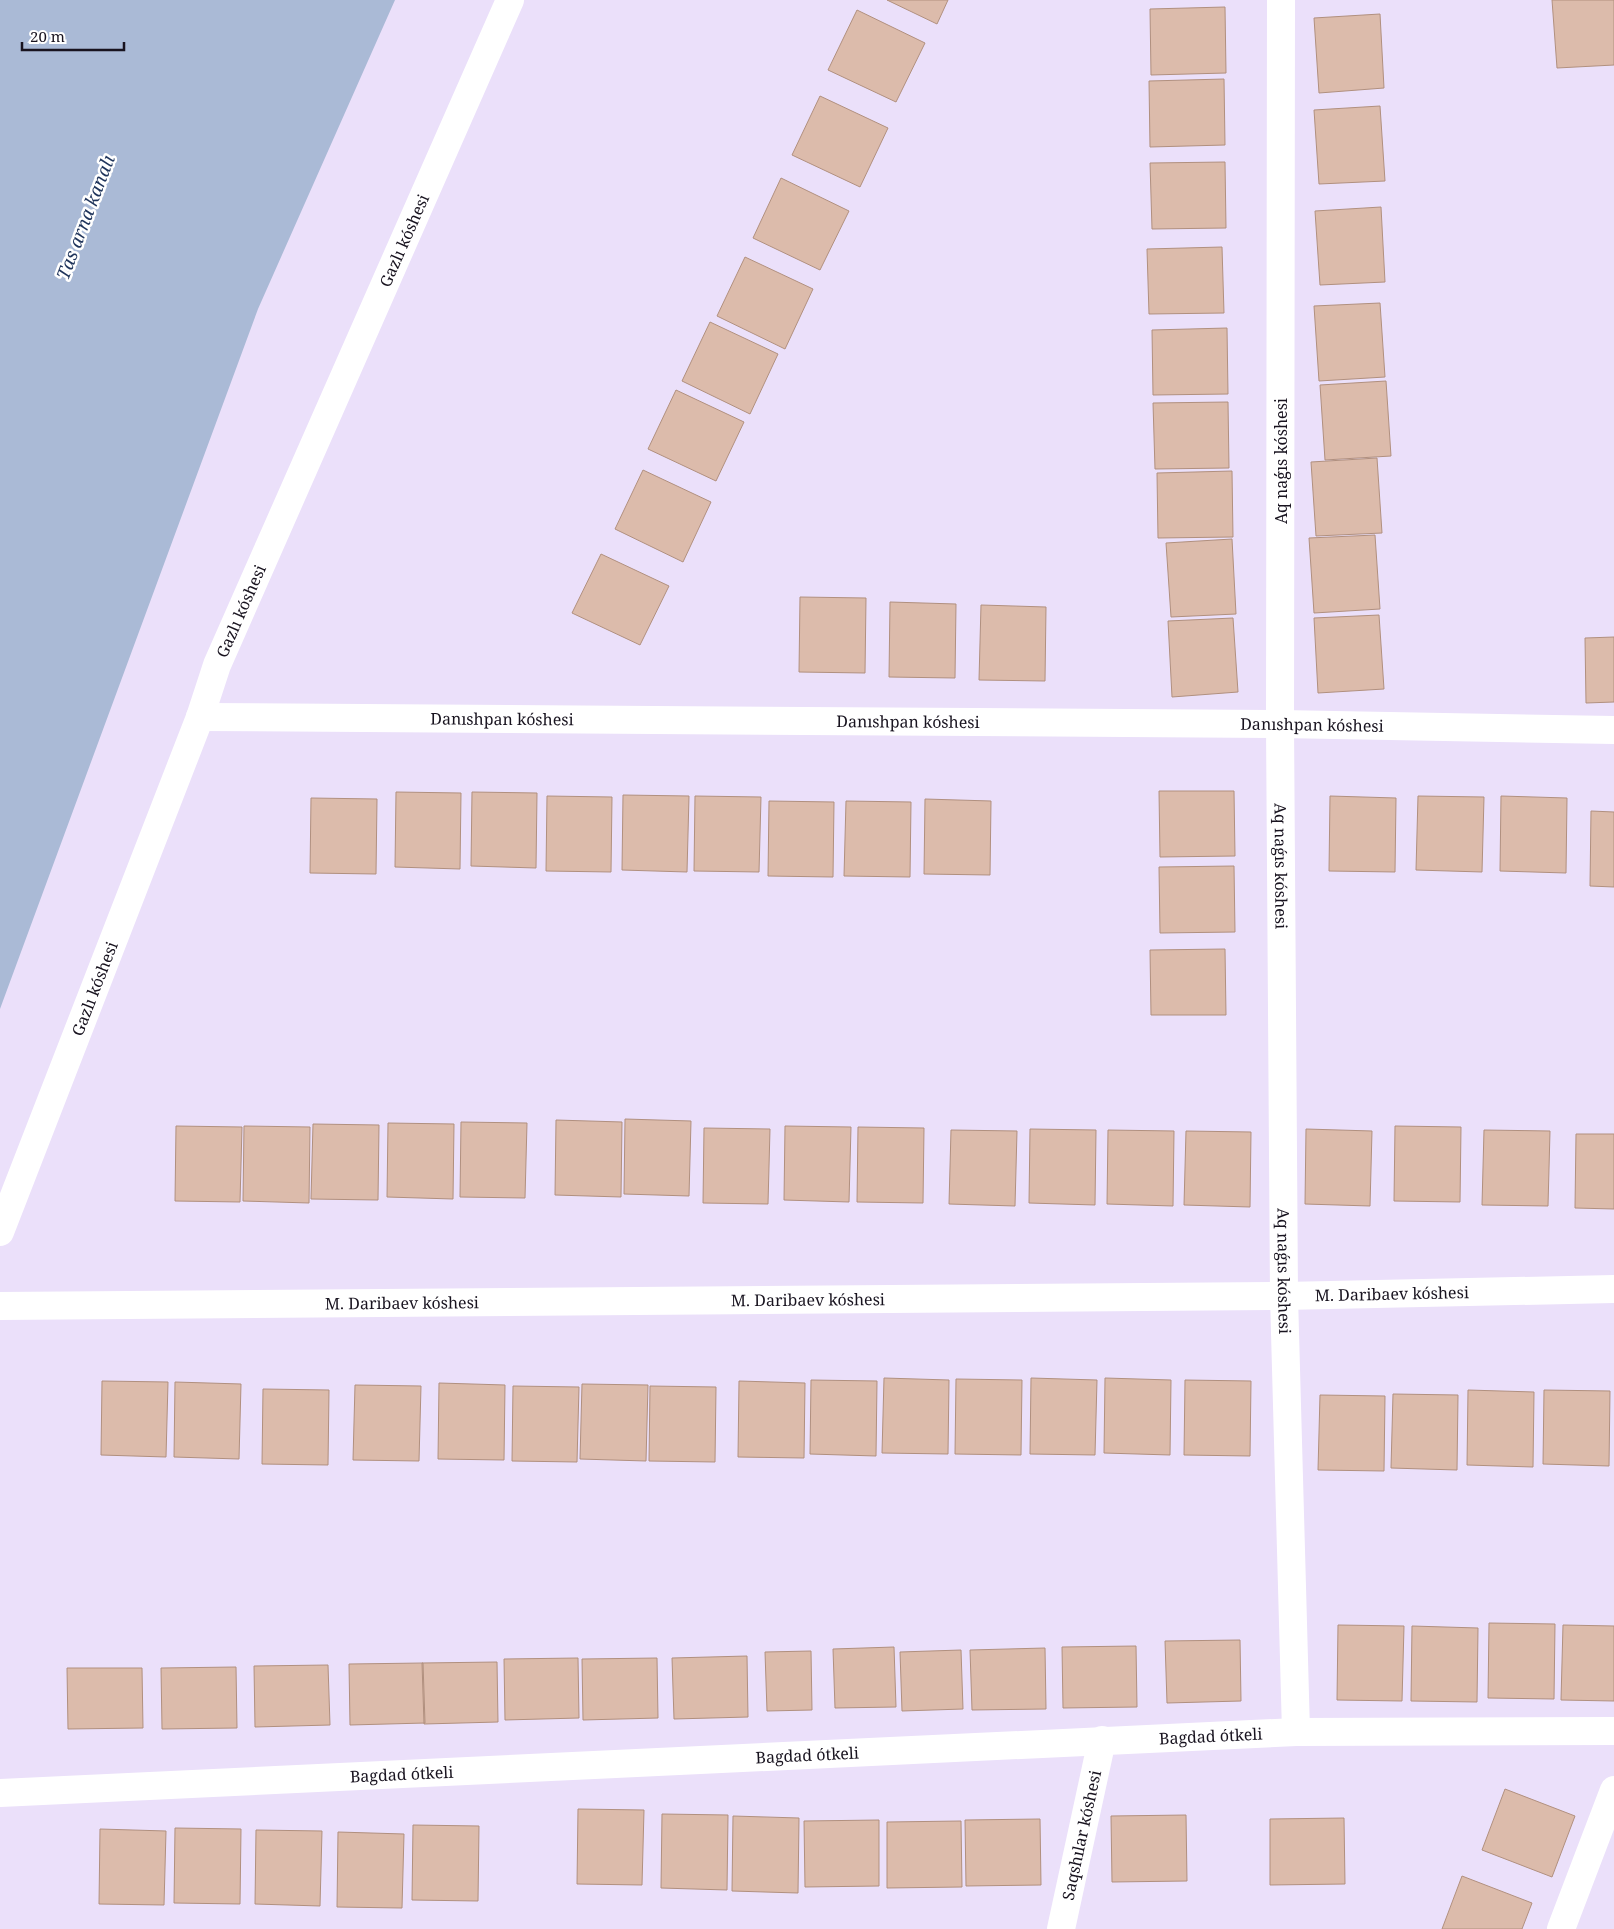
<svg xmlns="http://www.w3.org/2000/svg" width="1614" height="1929" font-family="'Noto Serif',serif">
<rect width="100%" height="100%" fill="#ebe0fa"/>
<!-- water -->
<path fill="#aabad6" d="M 0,0 L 395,0 L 258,309 L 0,1009 Z"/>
<!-- building -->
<path fill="#dcbbab" stroke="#b1907f" d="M 887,0 L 948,0 L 937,24 Z
M 1552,0 L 1614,0 L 1614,65 L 1557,68 Z
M 1225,7 L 1226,73 L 1151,75 L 1150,9 Z
M 857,10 L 925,43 L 896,102 L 828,70 Z
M 1380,14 L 1384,88 L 1319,93 L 1314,18 Z
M 1224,79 L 1225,145 L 1150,147 L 1149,81 Z
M 820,96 L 888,128 L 860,187 L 792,155 Z
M 1380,106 L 1385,181 L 1319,184 L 1314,110 Z
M 1225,162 L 1226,228 L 1152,229 L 1150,163 Z
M 781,178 L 849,211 L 820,270 L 753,238 Z
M 1381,207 L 1385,282 L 1320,285 L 1315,211 Z
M 1222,247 L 1224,313 L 1149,314 L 1147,249 Z
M 745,257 L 813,289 L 785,349 L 717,316 Z
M 1380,303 L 1385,377 L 1319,381 L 1314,306 Z
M 710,322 L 778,354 L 750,414 L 682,381 Z
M 1227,328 L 1228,394 L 1153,395 L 1152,330 Z
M 1386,381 L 1391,456 L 1325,460 L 1320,385 Z
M 676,390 L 744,422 L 716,481 L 648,449 Z
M 1228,402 L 1229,468 L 1155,469 L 1153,403 Z
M 1377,458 L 1382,533 L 1316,536 L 1311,462 Z
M 643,470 L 711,502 L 683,562 L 615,529 Z
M 1232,471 L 1233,537 L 1158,538 L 1157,473 Z
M 1375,535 L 1380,609 L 1314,613 L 1309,538 Z
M 1232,539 L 1236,614 L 1171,617 L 1166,543 Z
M 601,554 L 669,586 L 640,645 L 572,613 Z
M 800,597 L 866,598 L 865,673 L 799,672 Z
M 890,602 L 956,604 L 955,678 L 889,677 Z
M 981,605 L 1046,607 L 1045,681 L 979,680 Z
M 1379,615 L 1384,689 L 1318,693 L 1314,618 Z
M 1233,618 L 1238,692 L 1172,697 L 1168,621 Z
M 1614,637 L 1614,702 L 1586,703 L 1585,638 Z
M 1159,791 L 1234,791 L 1235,856 L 1160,857 Z
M 396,792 L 461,793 L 460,869 L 395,867 Z
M 472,792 L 537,793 L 536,868 L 471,866 Z
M 623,795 L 689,796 L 687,872 L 622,870 Z
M 547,796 L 612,797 L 611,872 L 546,871 Z
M 695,796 L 761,797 L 759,872 L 694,871 Z
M 1330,796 L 1396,798 L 1395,872 L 1329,871 Z
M 1418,796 L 1484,797 L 1482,872 L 1416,870 Z
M 1501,796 L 1567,798 L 1566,873 L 1500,871 Z
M 311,798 L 377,799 L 376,874 L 310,873 Z
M 925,799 L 991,801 L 990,875 L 924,874 Z
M 769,801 L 834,802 L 833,877 L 768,876 Z
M 846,801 L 911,802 L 910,877 L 844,876 Z
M 1591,811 L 1614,812 L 1614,887 L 1590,886 Z
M 1234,866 L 1235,932 L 1160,933 L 1159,867 Z
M 1225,949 L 1226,1015 L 1151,1015 L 1150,950 Z
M 625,1119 L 691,1121 L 689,1196 L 624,1194 Z
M 556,1120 L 622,1122 L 621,1197 L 555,1195 Z
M 461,1122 L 527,1123 L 525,1198 L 460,1197 Z
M 388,1123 L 454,1124 L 453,1199 L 387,1197 Z
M 313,1124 L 379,1125 L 378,1200 L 311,1199 Z
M 176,1126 L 242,1127 L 240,1202 L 175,1201 Z
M 244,1126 L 310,1127 L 309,1203 L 243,1201 Z
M 785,1126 L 851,1127 L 849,1202 L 784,1200 Z
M 1395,1126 L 1461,1127 L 1460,1202 L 1394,1201 Z
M 858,1127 L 924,1128 L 923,1203 L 857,1202 Z
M 704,1128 L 770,1129 L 768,1204 L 703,1203 Z
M 1030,1129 L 1096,1130 L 1095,1205 L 1029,1203 Z
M 1306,1129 L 1372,1131 L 1370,1206 L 1305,1204 Z
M 951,1130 L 1017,1131 L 1015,1206 L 949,1204 Z
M 1108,1130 L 1174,1131 L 1173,1206 L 1107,1204 Z
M 1484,1130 L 1550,1131 L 1548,1206 L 1482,1205 Z
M 1186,1131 L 1251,1132 L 1250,1207 L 1184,1205 Z
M 1576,1134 L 1614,1134 L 1614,1209 L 1575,1208 Z
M 884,1378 L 949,1380 L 948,1454 L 882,1453 Z
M 1031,1378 L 1097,1380 L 1095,1455 L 1030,1454 Z
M 1105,1378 L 1171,1380 L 1170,1455 L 1104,1453 Z
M 956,1379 L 1022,1380 L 1021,1455 L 955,1454 Z
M 811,1380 L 877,1381 L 876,1456 L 810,1454 Z
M 1185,1380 L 1251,1381 L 1250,1456 L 1184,1455 Z
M 102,1381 L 168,1382 L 166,1457 L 101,1455 Z
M 739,1381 L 805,1383 L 804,1458 L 738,1457 Z
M 175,1382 L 241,1384 L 239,1459 L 174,1457 Z
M 439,1383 L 505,1385 L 504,1460 L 438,1459 Z
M 582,1384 L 648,1385 L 646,1461 L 580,1459 Z
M 355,1385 L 421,1386 L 419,1461 L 353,1460 Z
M 513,1386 L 579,1387 L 577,1462 L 512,1461 Z
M 650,1386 L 716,1387 L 715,1462 L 649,1461 Z
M 263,1389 L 329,1390 L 328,1465 L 262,1464 Z
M 1468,1390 L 1534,1392 L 1533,1467 L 1467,1465 Z
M 1544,1390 L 1610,1391 L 1609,1466 L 1543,1464 Z
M 1393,1394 L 1458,1395 L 1457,1470 L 1391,1468 Z
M 1320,1395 L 1385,1396 L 1384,1471 L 1318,1470 Z
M 1489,1623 L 1555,1624 L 1554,1699 L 1488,1698 Z
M 1338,1625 L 1404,1626 L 1402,1701 L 1337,1700 Z
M 1563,1625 L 1614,1626 L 1614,1701 L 1561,1700 Z
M 1412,1626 L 1478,1628 L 1477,1702 L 1411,1701 Z
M 1240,1640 L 1241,1701 L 1167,1703 L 1165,1641 Z
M 1136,1646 L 1137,1707 L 1063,1708 L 1062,1647 Z
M 894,1647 L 896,1707 L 835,1708 L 833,1649 Z
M 1045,1648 L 1046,1709 L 972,1710 L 970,1650 Z
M 961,1650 L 963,1709 L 902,1711 L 900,1652 Z
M 811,1651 L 812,1710 L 767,1711 L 765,1652 Z
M 747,1656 L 748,1717 L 674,1719 L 672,1658 Z
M 578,1658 L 579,1718 L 505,1720 L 504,1659 Z
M 657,1658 L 658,1718 L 583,1720 L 582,1659 Z
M 497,1662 L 498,1722 L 424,1724 L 422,1663 Z
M 423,1663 L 425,1723 L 350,1725 L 349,1664 Z
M 328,1665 L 330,1725 L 255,1727 L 254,1666 Z
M 236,1667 L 237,1728 L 162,1729 L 161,1668 Z
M 67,1668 L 142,1668 L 143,1728 L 68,1729 Z
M 1505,1789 L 1575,1816 L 1552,1877 L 1482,1850 Z
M 578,1809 L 644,1810 L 642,1885 L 577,1884 Z
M 662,1814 L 728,1815 L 727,1890 L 661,1888 Z
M 1186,1815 L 1187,1881 L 1112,1882 L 1111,1816 Z
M 733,1816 L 799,1818 L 798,1893 L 732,1891 Z
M 1344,1818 L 1345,1884 L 1270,1885 L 1270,1819 Z
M 1040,1819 L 1041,1885 L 966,1886 L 965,1820 Z
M 879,1820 L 879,1886 L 805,1887 L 804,1821 Z
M 961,1821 L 962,1887 L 887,1888 L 887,1822 Z
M 413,1825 L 479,1826 L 478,1901 L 412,1900 Z
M 175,1828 L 241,1829 L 240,1904 L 174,1903 Z
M 100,1829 L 166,1831 L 164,1905 L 99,1904 Z
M 256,1830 L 322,1831 L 320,1906 L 255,1904 Z
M 338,1832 L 404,1834 L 402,1908 L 337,1907 Z
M 1462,1876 L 1532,1903 L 1522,1929 L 1442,1929 Z"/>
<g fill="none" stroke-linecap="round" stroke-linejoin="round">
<!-- street -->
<g stroke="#fff" stroke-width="28">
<path id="s1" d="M 1281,0 L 1280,724 L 1284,1296 L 1296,1732"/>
<path id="s2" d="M 200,717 L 1280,724 L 1614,730"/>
<path id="s3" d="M 0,1232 L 200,717 L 217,665 L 510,0"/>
<path id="s4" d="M 0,1306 L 1284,1296 L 1614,1289"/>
<path id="s5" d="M 0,1793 L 1296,1732 L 1614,1731"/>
<path id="s6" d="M 1061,1929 L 1102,1740"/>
<path d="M 1561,1929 L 1614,1790"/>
</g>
</g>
<g text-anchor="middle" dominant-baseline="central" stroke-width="5" stroke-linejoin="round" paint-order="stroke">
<!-- street labels -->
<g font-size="16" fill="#18131f" stroke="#fff">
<text stroke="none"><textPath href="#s3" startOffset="1071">Gazlı kóshesi</textPath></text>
<text transform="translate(1281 461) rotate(-90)">Aq naǵıs kóshesi</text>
<text stroke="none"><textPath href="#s3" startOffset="666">Gazlı kóshesi</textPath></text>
<text stroke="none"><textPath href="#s2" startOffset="302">Danıshpan kóshesi</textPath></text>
<text stroke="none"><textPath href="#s2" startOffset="708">Danıshpan kóshesi</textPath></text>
<text stroke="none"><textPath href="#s2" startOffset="1112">Danıshpan kóshesi</textPath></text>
<text stroke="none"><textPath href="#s1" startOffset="866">Aq naǵıs kóshesi</textPath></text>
<text stroke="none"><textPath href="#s3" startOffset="261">Gazlı kóshesi</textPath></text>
<text stroke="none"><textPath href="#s1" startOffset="1271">Aq naǵıs kóshesi</textPath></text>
<text stroke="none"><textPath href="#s4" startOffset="1392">M. Daribaev kóshesi</textPath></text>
<text stroke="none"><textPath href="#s4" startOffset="808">M. Daribaev kóshesi</textPath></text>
<text stroke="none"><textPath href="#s4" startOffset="402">M. Daribaev kóshesi</textPath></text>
<text stroke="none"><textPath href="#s5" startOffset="1212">Bagdad ótkeli</textPath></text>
<text stroke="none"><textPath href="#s5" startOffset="808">Bagdad ótkeli</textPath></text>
<text stroke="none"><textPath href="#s5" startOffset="402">Bagdad ótkeli</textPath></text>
<text stroke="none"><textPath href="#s6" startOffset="96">Saqshılar kóshesi</textPath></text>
</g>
<!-- water labels -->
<g font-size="18" font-style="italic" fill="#1f345b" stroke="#fff">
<text transform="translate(85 217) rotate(-69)">Tas arna kanalı</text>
</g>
</g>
<!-- scale -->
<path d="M22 42v8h102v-8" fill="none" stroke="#18131f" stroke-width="2.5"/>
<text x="30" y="42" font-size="15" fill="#18131f" stroke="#ffffff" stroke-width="4" paint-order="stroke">20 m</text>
</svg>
